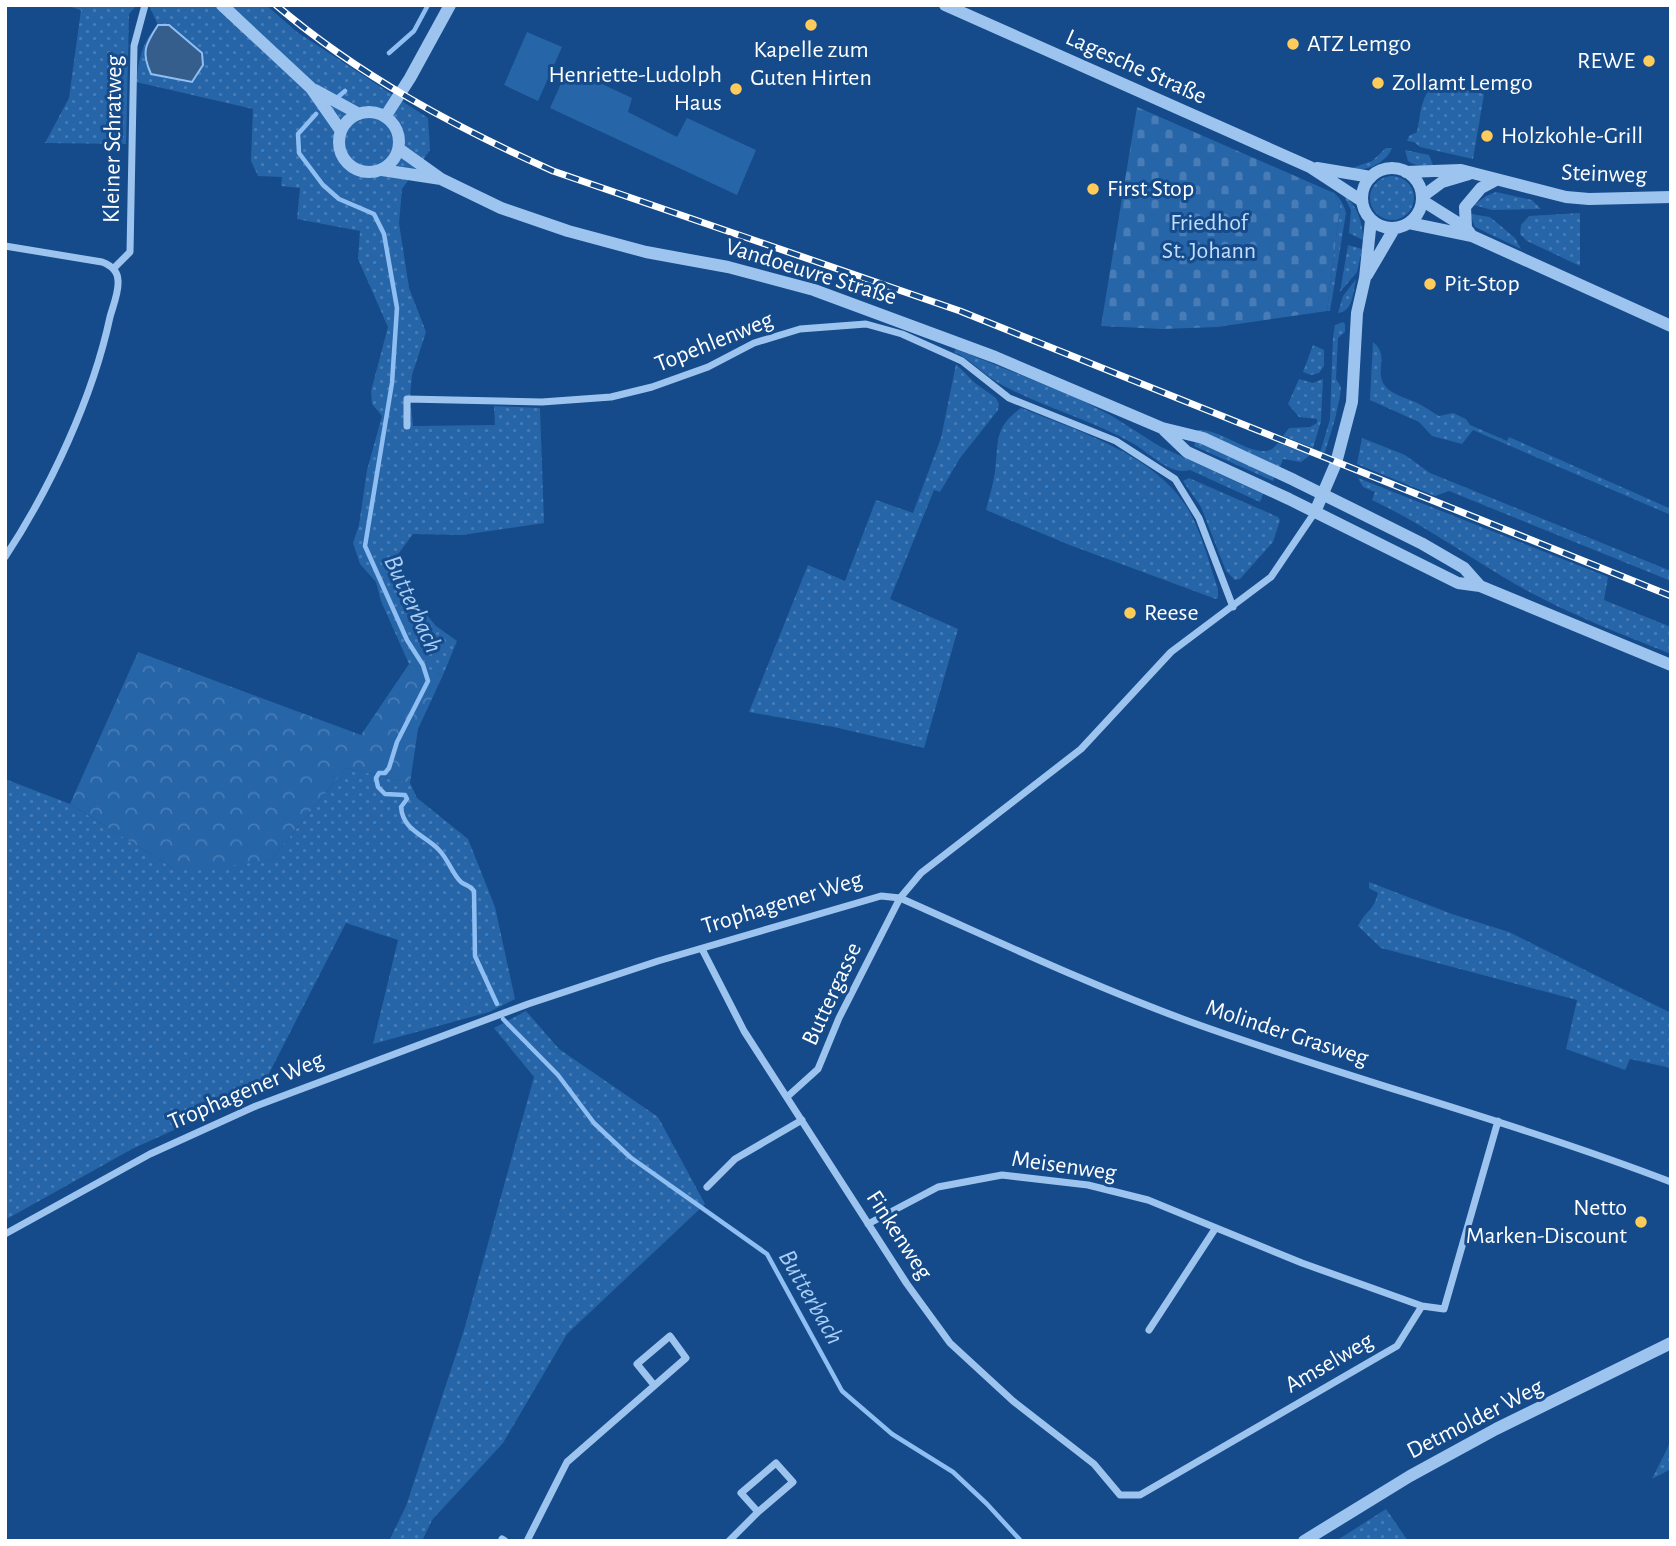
<svg xmlns="http://www.w3.org/2000/svg" width="1676" height="1546" font-family="'Alegreya Sans',sans-serif">
<defs>
<pattern id="grass-dots" width="8" height="8" patternUnits="userSpaceOnUse" patternTransform="scale(1.75)"><rect width="8" height="8" fill="#2765a9"/><path d="M2 2h.1M6 6h.1" fill="none" stroke="#477cb6" stroke-width="1.8" stroke-linecap="round"/></pattern>
<pattern id="forest-crowns" width="20" height="18" patternUnits="userSpaceOnUse" patternTransform="scale(1.75)"><rect width="20" height="18" fill="#2765a9"/><path d="M2 6a3 3 0 1 1 6 0M12 15a3 3 0 1 1 6 0" fill="none" stroke="#477cb6"/></pattern>
<pattern id="cemetery-stones" width="16" height="16" patternUnits="userSpaceOnUse" patternTransform="scale(1.75)"><rect width="16" height="16" fill="#2765a9"/><path d="M2 7V4a2 2 0 0 1 4 0v3zM10 15v-3a2 2 0 0 1 4 0v3z" fill="#477cb6"/></pattern>
</defs>
<rect width="100%" height="100%" fill="#154b8a"/>
<!-- grass -->
<path fill="url(#grass-dots)" d="M 64,5 L 137,5 L 129,14 L 126,144 L 45,143 L 69,98 L 81,10 Z
M 149,5 L 266,5 L 297,32 L 428,118 L 430,150 L 402,189 L 399,223 L 409,288 L 426,332 L 412,375 L 410,397 L 413,426 L 495,425 L 494,406 L 540,408 L 544,523 L 462,535 L 413,534 L 396,557 L 396,578 L 436,626 L 457,641 L 443,675 L 409,664 L 381,601 L 376,582 L 360,564 L 353,543 L 359,525 L 367,470 L 382,416 L 372,404 L 371,391 L 388,327 L 358,259 L 360,231 L 297,219 L 300,188 L 281,186 L 282,177 L 258,176 L 251,161 L 253,109 L 136,82 C 139,60 142,41 158,25 Z
M 1441,84 L 1484,94 L 1473,159 L 1420,147 L 1414,142 L 1407,141 L 1409,136 L 1417,132 C 1421,115 1420,88 1441,84 Z
M 1386,148 L 1392,148 C 1387,162 1366,173 1352,168 L 1372,161 Z
M 1405,150 L 1429,155 L 1433,165 C 1423,166 1416,167 1408,161 Z
M1370 198a22 22 0 1 1 44 0a22 22 0 1 1-44 0Z
M 1496,192 L 1532,200 L 1541,209 L 1492,210 L 1474,205 L 1486,196 Z
M 1334,193 C 1340,198 1344,205 1346,213 L 1330,311 L 1327,311 L 1340,206 Z
M 1343,194 C 1357,205 1363,222 1363,240 L 1349,233 L 1351,210 Z
M 1580,213 L 1580,266 L 1527,241 L 1520,234 L 1521,225 L 1529,216 Z
M 1470,214 L 1490,217 L 1515,238 L 1521,249 L 1475,227 Z
M 1348,245 L 1362,249 L 1357,272 L 1340,292 Z
M 1356,279 C 1353,292 1353,312 1338,313 L 1343,296 Z
M 1343,322 L 1345,324 L 1345,332 L 1338,338 L 1336,379 L 1341,387 L 1340,396 L 1335,419 L 1324,455 L 1320,453 L 1330,419 L 1333,337 L 1335,325 Z
M 1373,342 C 1389,355 1376,368 1383,383 C 1389,394 1404,397 1415,402 C 1424,406 1432,412 1439,416 L 1453,413 L 1466,419 L 1470,425 L 1507,441 L 1509,437 L 1671,509 L 1671,515 L 1473,430 L 1462,444 L 1432,436 L 1419,422 L 1370,400 Z
M 1313,345 L 1324,350 L 1324,366 L 1319,373 L 1311,375 L 1303,372 Z
M 956,349 L 1075,397 L 1112,416 L 1159,446 L 1263,494 L 1260,502 L 1190,470 C 1170,476 1151,454 1134,444 C 1092,420 1045,408 1002,385 C 985,376 972,360 954,352 Z
M 956,364 L 975,383 L 996,398 L 999,404 L 998,410 L 960,458 L 940,492 L 934,490 L 890,599 L 958,629 L 924,748 L 834,727 L 749,712 L 808,565 L 845,581 L 876,500 L 913,513 L 941,438 Z
M 1299,379 L 1313,383 L 1323,379 L 1321,421 L 1313,448 L 1283,436 L 1289,428 L 1310,427 L 1317,423 L 1317,419 L 1299,417 L 1288,404 Z
M 1021,408 C 1076,430 1156,455 1188,509 C 1202,533 1209,563 1218,589 L 1218,598 L 1216,599 L 1067,544 L 986,510 C 989,498 993,485 995,472 C 999,442 993,428 1021,408 Z
M 1196,430 C 1222,429 1240,450 1263,451 C 1269,452 1274,448 1278,443 L 1310,455 L 1301,462 L 1283,459 L 1280,467 Z
M 1362,438 L 1405,455 L 1430,473 L 1671,571 L 1671,581 L 1449,491 L 1435,496 L 1357,464 Z
M 1196,440 L 1276,474 L 1273,481 L 1194,446 Z
M 1189,478 L 1278,517 L 1280,520 L 1273,542 L 1240,579 L 1235,580 L 1226,571 L 1201,507 L 1183,481 Z
M 1358,478 L 1608,577 L 1604,600 L 1671,627 L 1671,654 C 1618,633 1564,612 1515,584 C 1467,556 1423,524 1372,500 L 1375,492 L 1363,487 Z
M 346,768 L 410,783 L 417,798 L 468,839 L 495,907 L 515,999 L 489,1012 L 373,1044 L 398,940 L 346,923 L 260,1091 L 132,1149 L 5,1220 L 5,779 L 70,804 L 174,869 L 271,860 Z
M 1369,882 L 1452,914 L 1509,932 L 1671,1013 L 1671,1068 L 1630,1059 L 1625,1070 L 1566,1049 L 1577,1000 L 1381,948 L 1358,926 C 1366,910 1373,912 1378,893 L 1369,888 Z
M 526,1011 L 559,1049 L 658,1117 L 705,1204 L 567,1334 L 503,1443 L 432,1520 L 422,1541 L 389,1541 L 406,1506 L 464,1330 L 534,1077 L 494,1028 Z
M 1671,1441 L 1671,1469 L 1652,1479 Z
M 1386,1509 L 1408,1541 L 1336,1541 Z"/>
<!-- forest -->
<path fill="url(#forest-crowns)" d="M 138,652 L 361,735 L 409,664 L 443,675 L 418,729 L 410,783 L 346,768 L 271,860 L 194,871 L 174,869 L 70,804 Z"/>
<!-- cemetery -->
<path fill="url(#cemetery-stones)" d="M 1137,107 L 1334,193 L 1340,206 L 1327,311 L 1217,327 L 1163,329 L 1101,326 Z"/>
<!-- park -->
<path fill="#2765a9" d="M 527,32 L 562,47 L 538,101 L 504,85 Z
M 568,68 L 632,98 L 628,112 L 677,137 L 687,118 L 756,150 L 737,195 L 550,108 Z"/>
<!-- water -->
<path fill="#365e8c" stroke="#8fbff2" stroke-width="2" d="M 158,25 L 169,25 L 202,53 L 203,65 L 192,82 L 151,74 C 141,52 145,45 158,25 Z"/>
<g fill="none" stroke-linecap="round" stroke-linejoin="round">
<!-- stream -->
<path stroke="#8fbff2" stroke-width="4.5" d="M 389,53 L 414,31 L 428,5
M 338,97 L 345,91
M 316,114 L 298,134 L 299,153 L 323,185 L 339,199 L 374,214 L 384,234 L 397,308 L 392,383 L 365,546 L 407,640 L 423,665 L 428,681 L 397,742 L 389,768 L 385,773 L 379,773 L 376,778 L 378,787 L 385,794 L 405,795 L 407,799 L 401,807 C 403,831 425,835 439,850 C 448,859 453,875 461,882 C 466,886 469,884 474,891 L 475,956 L 497,1004
M 503,1019 L 558,1075 L 594,1123 L 630,1157 L 767,1254 L 842,1391 L 892,1434 L 953,1472 L 987,1504 L 1021,1541"/>
<!-- minor -->
<path stroke="#9dc4ef" stroke-width="7" d="M 5,246 L 102,262 C 110,265 118,271 118,281 C 119,292 113,306 110,317 C 93,397 50,489 5,557
M 114,268 L 130,252 L 134,46 L 145,5
M 407,426 L 407,399 L 542,402 L 611,397 L 652,387 L 708,367 L 754,343 L 800,329 L 866,324 L 902,334 L 962,361 L 1009,398 L 1116,441 L 1175,479 L 1199,518 L 1233,607
M 702,949 L 744,1031 L 907,1284 L 950,1343 L 1013,1401 L 1094,1464 L 1120,1495 L 1140,1495 L 1397,1346 L 1422,1306
M 787,1097 L 818,1069 L 839,1018 L 900,898 L 921,873 L 1081,749 L 1171,652 L 1271,577 L 1315,512
M 707,1187 L 735,1159 L 802,1120
M 868,1224 L 938,1187 L 1002,1175 L 1088,1185 L 1148,1200 L 1302,1263 L 1422,1306 L 1444,1309 L 1498,1121
M 5,1234 L 150,1154 L 256,1106 L 528,1004 L 658,961 L 881,896 L 900,898 C 995,940 1090,985 1188,1021 C 1348,1079 1512,1121 1671,1182
M 1149,1330 L 1215,1229
M 502,1539 L 505,1541
M 527,1541 L 567,1462 L 686,1358 L 670,1336 L 637,1364 L 654,1385
M 729,1541 L 758,1512 L 793,1482 L 776,1463 L 741,1493 L 758,1512"/>
<!-- tertiary -->
<path stroke="#9dc4ef" stroke-width="12" d="M 222,5 L 311,88 L 341,131
M 945,5 L 1310,167 L 1362,201
M 315,90 L 359,114
M339 142a30 30 0 1 1 60 0a30 30 0 1 1-60 0Z
M 385,117 L 410,78 L 450,5
M 399,149 L 441,179 L 501,208 L 568,231 L 646,252 L 728,267 L 814,290 L 995,357 L 1162,428 L 1203,438 L 1294,480 L 1421,543 L 1464,568 L 1480,586
M1362 198a30 30 0 1 1 60 0a30 30 0 1 1-60 0Z
M 1317,168 L 1371,177
M 382,170 L 441,179
M 1406,172 L 1461,170 L 1566,197 L 1589,199 L 1671,197
M 1423,196 L 1442,182 L 1469,174
M 1423,201 L 1466,228
M 1409,223 L 1472,236 L 1671,326
M 1472,236 L 1466,228 L 1465,207 L 1481,188 L 1496,180
M 1367,275 L 1394,229
M 1165,431 L 1187,452 L 1289,499 L 1458,583 L 1480,586 L 1671,665
M 1315,512 L 1336,463 L 1352,402 L 1357,313 L 1365,278 L 1371,220
M 1304,1541 L 1410,1476 L 1496,1429 L 1671,1343"/>
<!-- rail casing -->
<g stroke="#fff" stroke-width="7">
<path id="rail" d="M 276,5 C 358,75 455,127 553,171 L 960,311 L 1671,596"/>
</g>
<!-- rail -->
<use href="#rail" stroke="#154b8a" stroke-width="4.5" stroke-dasharray="13" stroke-linecap="butt"/>
</g>
<!-- markers -->
<g fill="#ffcc5b" stroke="#154b8a" stroke-width="2.5">
<circle cx="811" cy="25" r="7"/>
<circle cx="1293" cy="44" r="7"/>
<circle cx="1649" cy="61" r="7"/>
<circle cx="1378" cy="83" r="7"/>
<circle cx="736" cy="89" r="7"/>
<circle cx="1487" cy="136" r="7"/>
<circle cx="1093" cy="189" r="7"/>
<circle cx="1430" cy="284" r="7"/>
<circle cx="1130" cy="613" r="7"/>
<circle cx="1641" cy="1222" r="7"/>
</g>
<g text-anchor="middle" dominant-baseline="central" stroke-width="6" stroke-linejoin="round" paint-order="stroke">
<!-- poi labels -->
<g font-size="24" fill="#fff" stroke="#154b8a" text-anchor="start">
<text x="1307" y="44">ATZ Lemgo</text>
<text x="811" y="50" text-anchor="middle">Kapelle zum<tspan x="811" dy="28">Guten Hirten</tspan></text>
<text x="1635" y="61" text-anchor="end">REWE</text>
<text x="722" y="75" text-anchor="end">Henriette-Ludolph<tspan x="722" dy="28">Haus</tspan></text>
<text x="1392" y="83">Zollamt Lemgo</text>
<text x="1501" y="136">Holzkohle-Grill</text>
<text x="1107" y="189">First Stop</text>
<text x="1444" y="284">Pit-Stop</text>
<text x="1144" y="613">Reese</text>
<text x="1627" y="1208" text-anchor="end">Netto<tspan x="1627" dy="28">Marken-Discount</tspan></text>
</g>
<!-- street labels -->
<g font-size="24" fill="#fff" stroke="#154b8a">
<text transform="translate(1136 67) rotate(24)">Lagesche Straße</text>
<text transform="translate(113 139) rotate(-89)">Kleiner Schratweg</text>
<text transform="translate(1604 174) rotate(2)">Steinweg</text>
<text transform="translate(811 272) rotate(17)">Vandoeuvre Straße</text>
<text transform="translate(714 342) rotate(-22)">Topehlenweg</text>
<text transform="translate(782 903) rotate(-17)">Trophagener Weg</text>
<text transform="translate(832 994) rotate(-65)">Buttergasse</text>
<text transform="translate(1287 1033) rotate(18)">Molinder Grasweg</text>
<text transform="translate(246 1091) rotate(-23)">Trophagener Weg</text>
<text transform="translate(1064 1166) rotate(8)">Meisenweg</text>
<text transform="translate(899 1235) rotate(57)">Finkenweg</text>
<text transform="translate(1329 1363) rotate(-30)">Amselweg</text>
<text transform="translate(1475 1419) rotate(-27)">Detmolder Weg</text>
</g>
<!-- park labels -->
<g font-size="24" fill="#c3defb" stroke="#154b8a">
<text x="1209" y="223">Friedhof<tspan x="1209" dy="28">St. Johann</tspan></text>
</g>
<!-- water labels -->
<g font-size="26" font-style="italic" fill="#a9cef6" stroke="#154b8a">
<text transform="translate(413 604) rotate(65)">Butterbach</text>
<text transform="translate(811 1297) rotate(60)">Butterbach</text>
</g>
</g>
<!-- border -->
<rect width="1676" height="1546" fill="none" stroke="#ffffff" stroke-width="14"/>
</svg>
